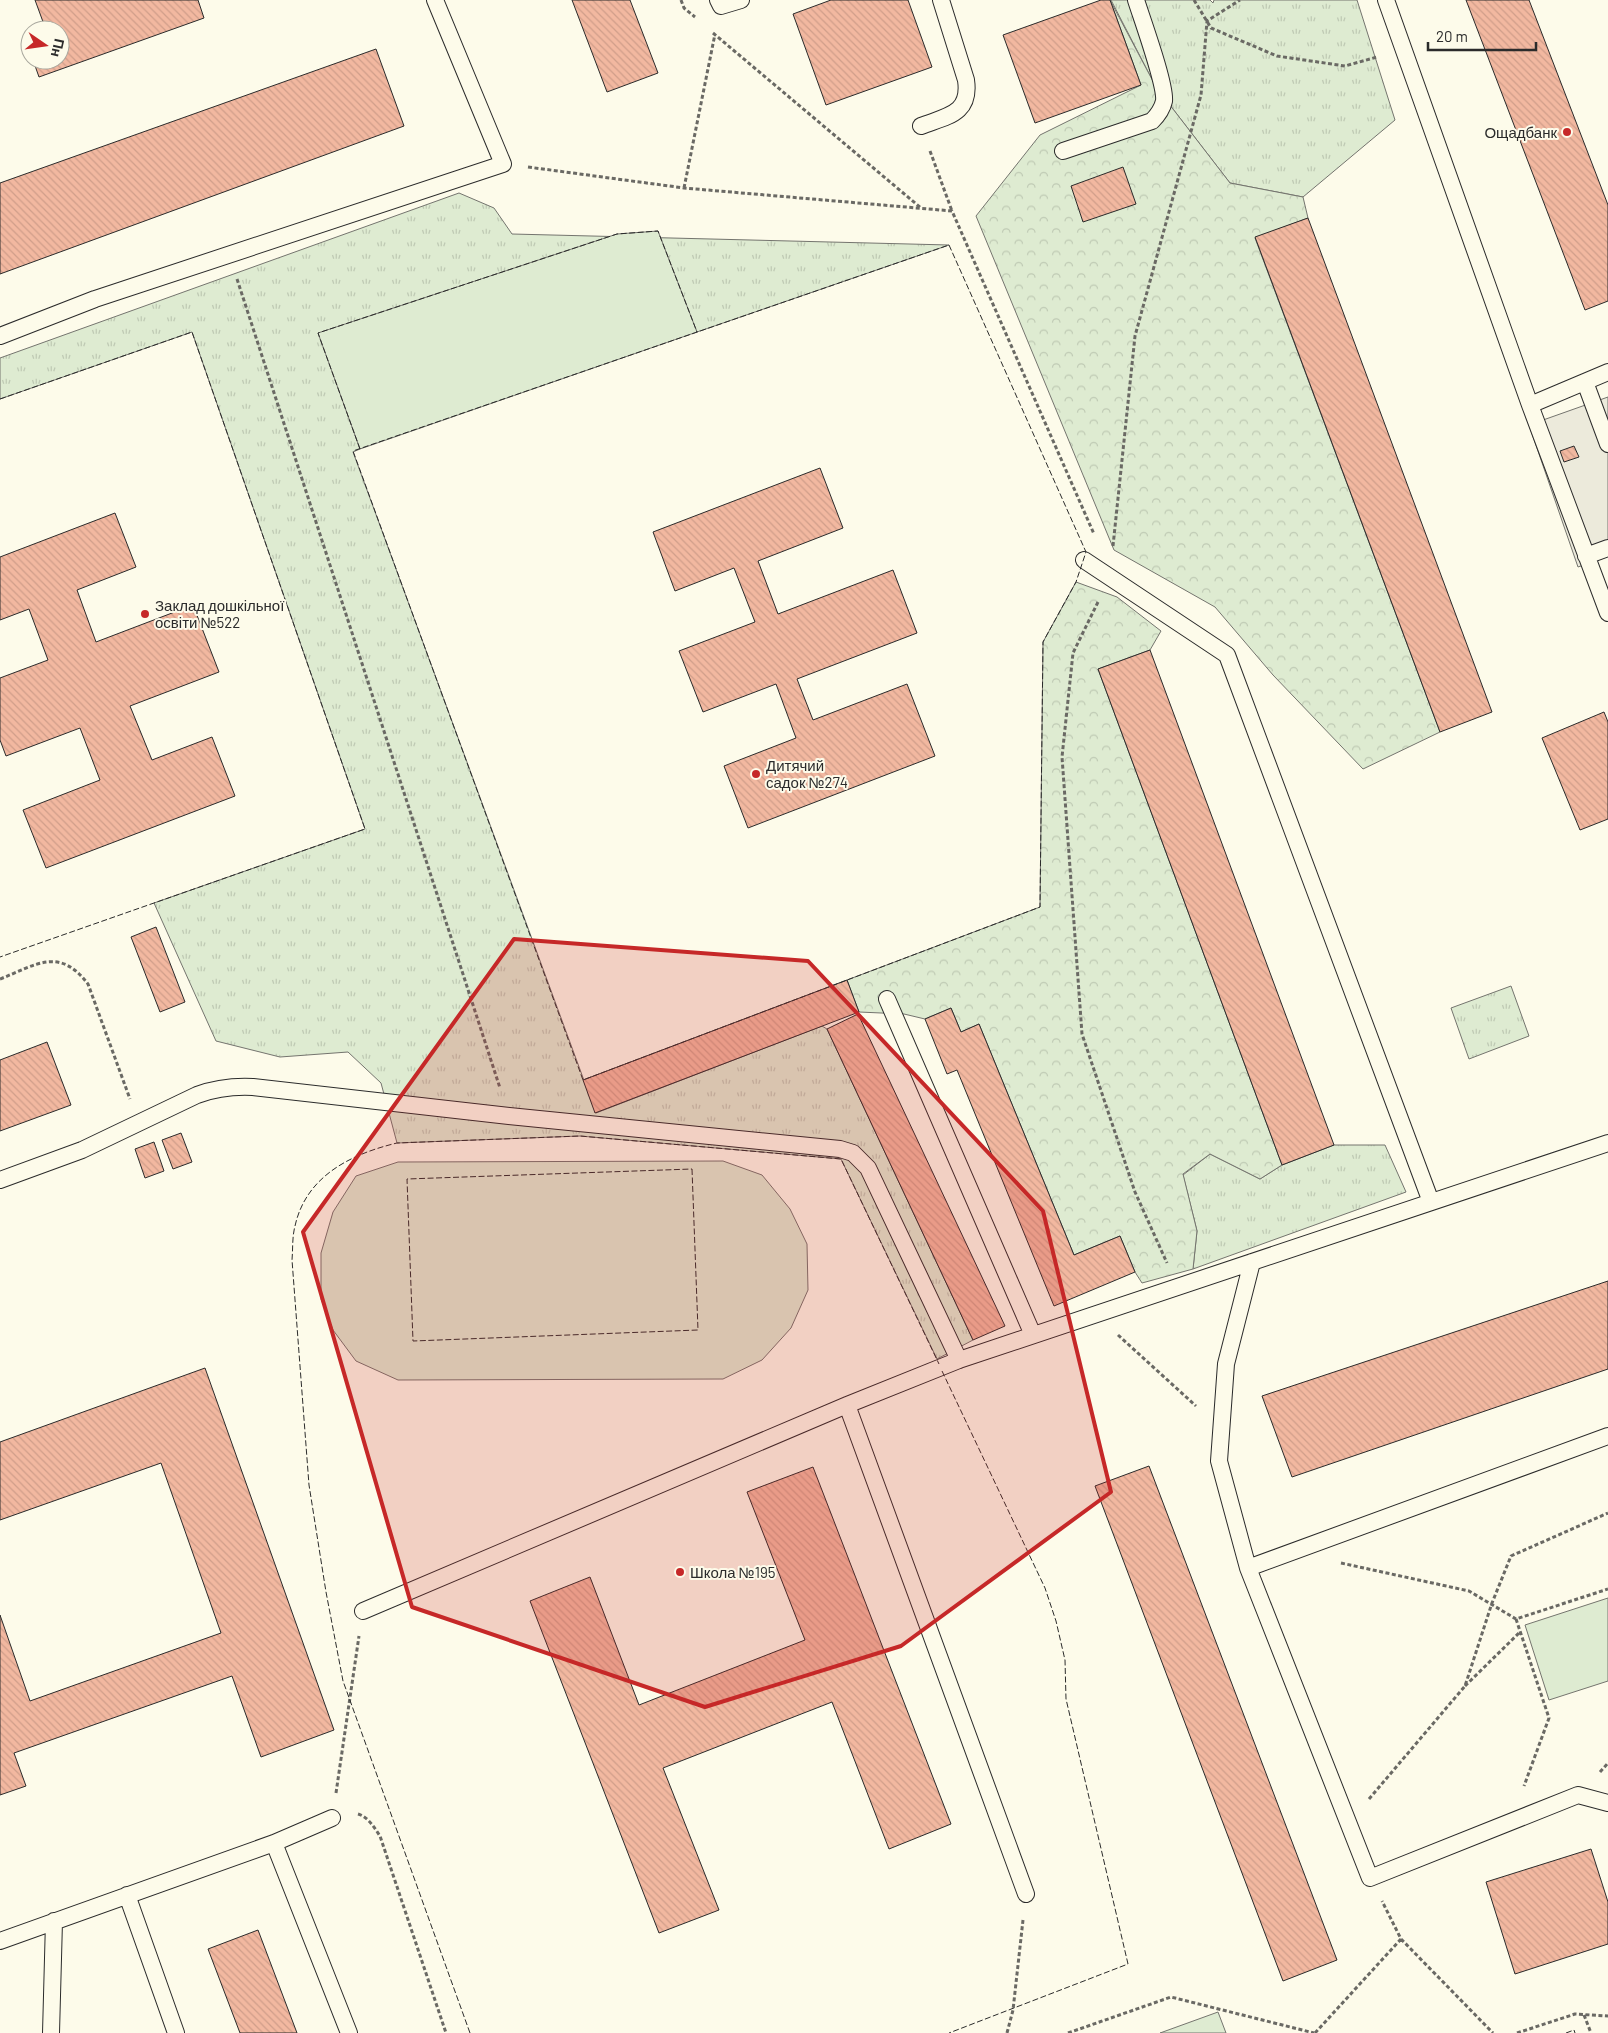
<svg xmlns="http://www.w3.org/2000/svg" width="1608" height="2033" font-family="Barlow,sans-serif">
<defs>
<pattern id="grass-tufts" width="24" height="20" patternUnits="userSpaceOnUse" patternTransform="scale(1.25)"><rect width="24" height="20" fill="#deebd1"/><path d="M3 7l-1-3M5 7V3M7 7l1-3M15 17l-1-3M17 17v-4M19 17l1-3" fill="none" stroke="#bfcab4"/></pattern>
<pattern id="forest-crowns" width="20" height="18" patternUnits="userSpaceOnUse" patternTransform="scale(1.25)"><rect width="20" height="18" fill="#deebd1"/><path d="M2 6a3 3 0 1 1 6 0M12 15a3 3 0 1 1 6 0" fill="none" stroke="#bfcab4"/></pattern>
<pattern id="building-back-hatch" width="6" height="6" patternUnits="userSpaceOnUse" patternTransform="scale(1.25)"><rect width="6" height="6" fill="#f2b8a0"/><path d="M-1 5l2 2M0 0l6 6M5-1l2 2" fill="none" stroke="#d09e8a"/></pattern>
</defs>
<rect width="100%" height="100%" fill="#fdfbea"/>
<!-- grass -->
<path fill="url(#grass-tufts)" stroke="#74746e" d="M 1111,0 L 1210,0 L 1213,3 L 1214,0 L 1357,0 L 1395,120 L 1303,197 L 1230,183 L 1156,87 Z
M 459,193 L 494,208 L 512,234 L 949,245 L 697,332 L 642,265 L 319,333 L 360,449 L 353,452 L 596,1113 L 822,1026 L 827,1029 L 973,1340 L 937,1359 L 841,1159 L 580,1136 L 397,1143 L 381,1083 L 348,1052 L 280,1057 L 216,1041 L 154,903 L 365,829 L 192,332 L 0,399 L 0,358 Z
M 1511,986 L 1529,1036 L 1469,1059 L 1451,1008 Z
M 1334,1145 L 1385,1145 L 1406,1192 L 1193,1269 L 1197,1231 L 1183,1175 L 1210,1154 L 1260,1179 L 1282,1165 Z"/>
<!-- forest -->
<path fill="url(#forest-crowns)" stroke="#74746e" d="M 1110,0 L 1156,87 L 1230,183 L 1303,197 L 1308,218 L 1255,238 L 1440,732 L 1363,769 L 1273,675 L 1215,607 L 1114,550 L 976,216 L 1040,135 L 1141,85 Z
M 1076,582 L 1117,597 L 1161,631 L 1150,650 L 1098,669 L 1282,1165 L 1260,1179 L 1210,1154 L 1183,1174 L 1197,1231 L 1193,1269 L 1142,1283 L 1135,1272 L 1120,1236 L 1074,1255 L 979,1024 L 961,1032 L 951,1008 L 925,1019 L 904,1014 L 859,1012 L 847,980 L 1040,907 L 1043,642 Z"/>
<!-- garden -->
<path fill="#deebd1" stroke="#74746e" d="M 658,231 L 697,332 L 360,449 L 318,333 L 617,234 Z
M 723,1161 L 762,1175 L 790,1209 L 807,1244 L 808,1290 L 791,1328 L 762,1360 L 723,1379 L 398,1380 L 356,1361 L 333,1330 L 321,1299 L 321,1253 L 333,1212 L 356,1176 L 398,1162 Z
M 1608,1598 L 1608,1681 L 1549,1700 L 1525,1625 Z
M 1218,2012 L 1226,2033 L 1160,2033 Z"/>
<!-- parking -->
<path fill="#eceadb" stroke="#74746e" d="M 1608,397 L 1608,556 L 1578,567 L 1529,425 Z"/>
<!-- building -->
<path fill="url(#building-back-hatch)" stroke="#2b2b2b" d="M 35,0 L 198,0 L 204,18 L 39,77 L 33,60 L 60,60 L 60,30 L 46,30 Z
M 572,0 L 630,0 L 658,73 L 607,92 Z
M 831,0 L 908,0 L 932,67 L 826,105 L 793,14 Z
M 1101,0 L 1110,0 L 1141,85 L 1035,123 L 1003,35 Z
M 1466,0 L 1529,0 L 1608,205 L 1608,301 L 1585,310 Z
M 376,49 L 404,126 L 0,274 L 0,183 Z
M 1123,167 L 1136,204 L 1083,222 L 1071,186 Z
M 1308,218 L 1492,712 L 1440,732 L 1255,237 Z
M 1574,446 L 1579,457 L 1564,462 L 1560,451 Z
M 820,468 L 843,528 L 758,561 L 778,614 L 893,570 L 917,633 L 797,679 L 813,720 L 907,684 L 935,756 L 748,828 L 724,766 L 796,738 L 776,684 L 703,712 L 679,651 L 755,622 L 734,568 L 675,591 L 653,532 Z
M 115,513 L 136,567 L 77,590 L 96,642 L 193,605 L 219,672 L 130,706 L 152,760 L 212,737 L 235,796 L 46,868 L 23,810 L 100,780 L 80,728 L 6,756 L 0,740 L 0,678 L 48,660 L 29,609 L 0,620 L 0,557 Z
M 1150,650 L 1334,1145 L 1282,1165 L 1098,669 Z
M 1604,712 L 1608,722 L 1608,819 L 1580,830 L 1542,738 Z
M 156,927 L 185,1002 L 160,1012 L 131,937 Z
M 847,980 L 859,1012 L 595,1113 L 583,1080 Z
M 951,1008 L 961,1032 L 979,1024 L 1074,1255 L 1120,1236 L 1135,1272 L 1054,1306 L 957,1070 L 947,1074 L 925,1019 Z
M 858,1014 L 1005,1326 L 973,1340 L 827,1029 Z
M 47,1042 L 71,1105 L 0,1131 L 0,1060 Z
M 181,1133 L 192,1162 L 173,1169 L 162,1140 Z
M 154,1142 L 164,1171 L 145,1178 L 135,1149 Z
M 1608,1281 L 1608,1369 L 1292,1477 L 1262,1396 Z
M 205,1368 L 334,1730 L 261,1757 L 232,1676 L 14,1753 L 26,1786 L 0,1795 L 0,1615 L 30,1701 L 221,1633 L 161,1463 L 0,1520 L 0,1442 Z
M 1149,1466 L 1337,1960 L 1283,1981 L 1095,1486 Z
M 813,1467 L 951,1824 L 889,1849 L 832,1702 L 663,1768 L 719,1910 L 659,1933 L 530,1601 L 590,1577 L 639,1705 L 805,1640 L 747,1492 Z
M 1591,1849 L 1608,1902 L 1608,1944 L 1515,1974 L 1486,1882 Z
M 258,1930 L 297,2033 L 240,2033 L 208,1949 Z"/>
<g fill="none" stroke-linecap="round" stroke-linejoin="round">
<!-- lane casing -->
<g stroke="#2b2b2b" stroke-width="18">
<path id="lane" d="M 718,0 L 721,6 L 741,0
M 1386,0 L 1530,405 L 1608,613
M 921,126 C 947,116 971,114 966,80 L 941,0
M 1063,151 L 1152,121 C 1158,115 1162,110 1164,101 C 1166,85 1142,19 1136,0
M 0,336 L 95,299 L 503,164 L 435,0
M 1585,382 L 1608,444
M 1530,405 L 1608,372
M 1586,556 L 1608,548
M 1084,560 L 1227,655 L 1431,1202
M 887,999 L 1033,1335
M 0,1180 L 82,1150 L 197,1095 C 216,1088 233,1086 253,1087 L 509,1116 L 840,1149 L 853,1153 L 868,1168 L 959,1360
M 1252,1262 L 1226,1364 L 1219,1461 L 1248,1568 L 1370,1878 L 1578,1795 L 1608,1803
M 847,1405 L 1026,1894
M 1248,1568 L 1608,1436
M 363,1611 L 847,1405 L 959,1360 L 1608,1143
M 274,1843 L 349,2033
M 127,1895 L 176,2033
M 0,1941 L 274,1843 L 332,1818
M 51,2033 L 54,1921"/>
</g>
<!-- path -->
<path stroke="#6a6964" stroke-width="3" stroke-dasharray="4 2.5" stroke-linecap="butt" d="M 681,0 L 684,8 L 695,17
M 1194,0 L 1211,28 L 1277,56 L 1345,66 L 1377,57
M 713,33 L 921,208
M 930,151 L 952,211
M 528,167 L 684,188 L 952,211 L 1094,534
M 684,188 L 715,34
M 237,279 L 500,1088
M 1113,546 L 1135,336 L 1201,95 L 1207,21 L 1240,0
M 1098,602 L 1073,653 L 1062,757 L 1082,1034 L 1135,1192 L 1167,1263
M 0,979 C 36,965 59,946 88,984 L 130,1099
M 1118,1335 L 1196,1406
M 1341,1563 L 1469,1591 L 1516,1619 L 1608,1589
M 1516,1619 L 1549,1718 L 1524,1786
M 1465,1686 L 1520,1632
M 1600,1772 L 1608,1763
M 336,1793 L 359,1636
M 1369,1799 L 1465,1686 L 1492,1603 L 1511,1556 L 1608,1513
M 358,1814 C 368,1817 374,1827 380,1836 L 446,2033
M 1401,1939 L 1493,2033
M 1584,2015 L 1591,2033
M 1007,2033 L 1013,2010 L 1023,1920
M 1068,2033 L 1171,1997 L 1314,2033
M 1315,2033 L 1401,1939 L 1382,1901
M 1517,2033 L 1575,2014 L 1608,2016"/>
<!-- lane -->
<use href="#lane" stroke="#fdfbea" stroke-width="16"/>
<!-- fence -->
<path stroke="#2b2b2b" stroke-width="1" stroke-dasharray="6 2.5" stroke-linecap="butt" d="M 949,245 L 1086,552 L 1076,582 L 1043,642 L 1040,907 L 583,1080 L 353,451 Z
M 0,399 L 192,332 L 365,829 L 0,957
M 360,449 L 318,333 L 617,234 L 658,231 L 697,332
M 692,1169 L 698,1330 L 413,1341 L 407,1179 Z
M 942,1371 L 1045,1588 L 1056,1621 L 1065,1660 L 1066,1699 L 1128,1964 L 949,2033
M 470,2033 L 343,1681 L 326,1592 L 309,1485 L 292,1260 C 293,1249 292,1237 295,1226 C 306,1176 351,1154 397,1143 L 580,1136 L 841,1159 L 939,1364
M 1566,2033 L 1574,2030 L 1575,2033"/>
</g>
<!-- marked area -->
<path fill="#c62828" fill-opacity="0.2" stroke="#c62828" stroke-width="4" stroke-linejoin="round" d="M 514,939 L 808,961 L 1043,1211 L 1111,1492 L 901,1646 L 705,1707 L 412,1607 L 303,1232 Z"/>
<!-- markers -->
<g fill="#c62828" stroke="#fdfbea" stroke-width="2">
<circle cx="1567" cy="132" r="5"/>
<circle cx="145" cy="614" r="5"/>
<circle cx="756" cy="774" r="5"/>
<circle cx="680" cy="1572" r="5"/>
</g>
<g text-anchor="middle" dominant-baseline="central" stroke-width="4" stroke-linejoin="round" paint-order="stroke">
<!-- poi labels -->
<g font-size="15" fill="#2b2b2b" stroke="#fdfbea" text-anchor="start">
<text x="1557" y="132" text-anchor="end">Ощадбанк</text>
<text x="155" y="605">Заклад дошкільної<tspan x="155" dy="17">освіти №522</tspan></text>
<text x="766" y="765">Дитячий<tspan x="766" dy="17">садок №274</tspan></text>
<text x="690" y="1572">Школа №195</text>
</g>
</g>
<!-- north arrow -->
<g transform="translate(45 45) rotate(103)"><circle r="24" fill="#fdfbea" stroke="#a9a89e"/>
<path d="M0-4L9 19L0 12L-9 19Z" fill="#c62828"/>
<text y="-8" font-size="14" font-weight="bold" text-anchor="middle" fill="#2b2b2b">Пн</text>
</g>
<!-- scale -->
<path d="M1428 42v8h108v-8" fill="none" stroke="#2b2b2b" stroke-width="2.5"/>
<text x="1436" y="42" font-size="15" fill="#2b2b2b" stroke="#fdfbea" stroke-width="4" paint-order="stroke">20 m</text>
</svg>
